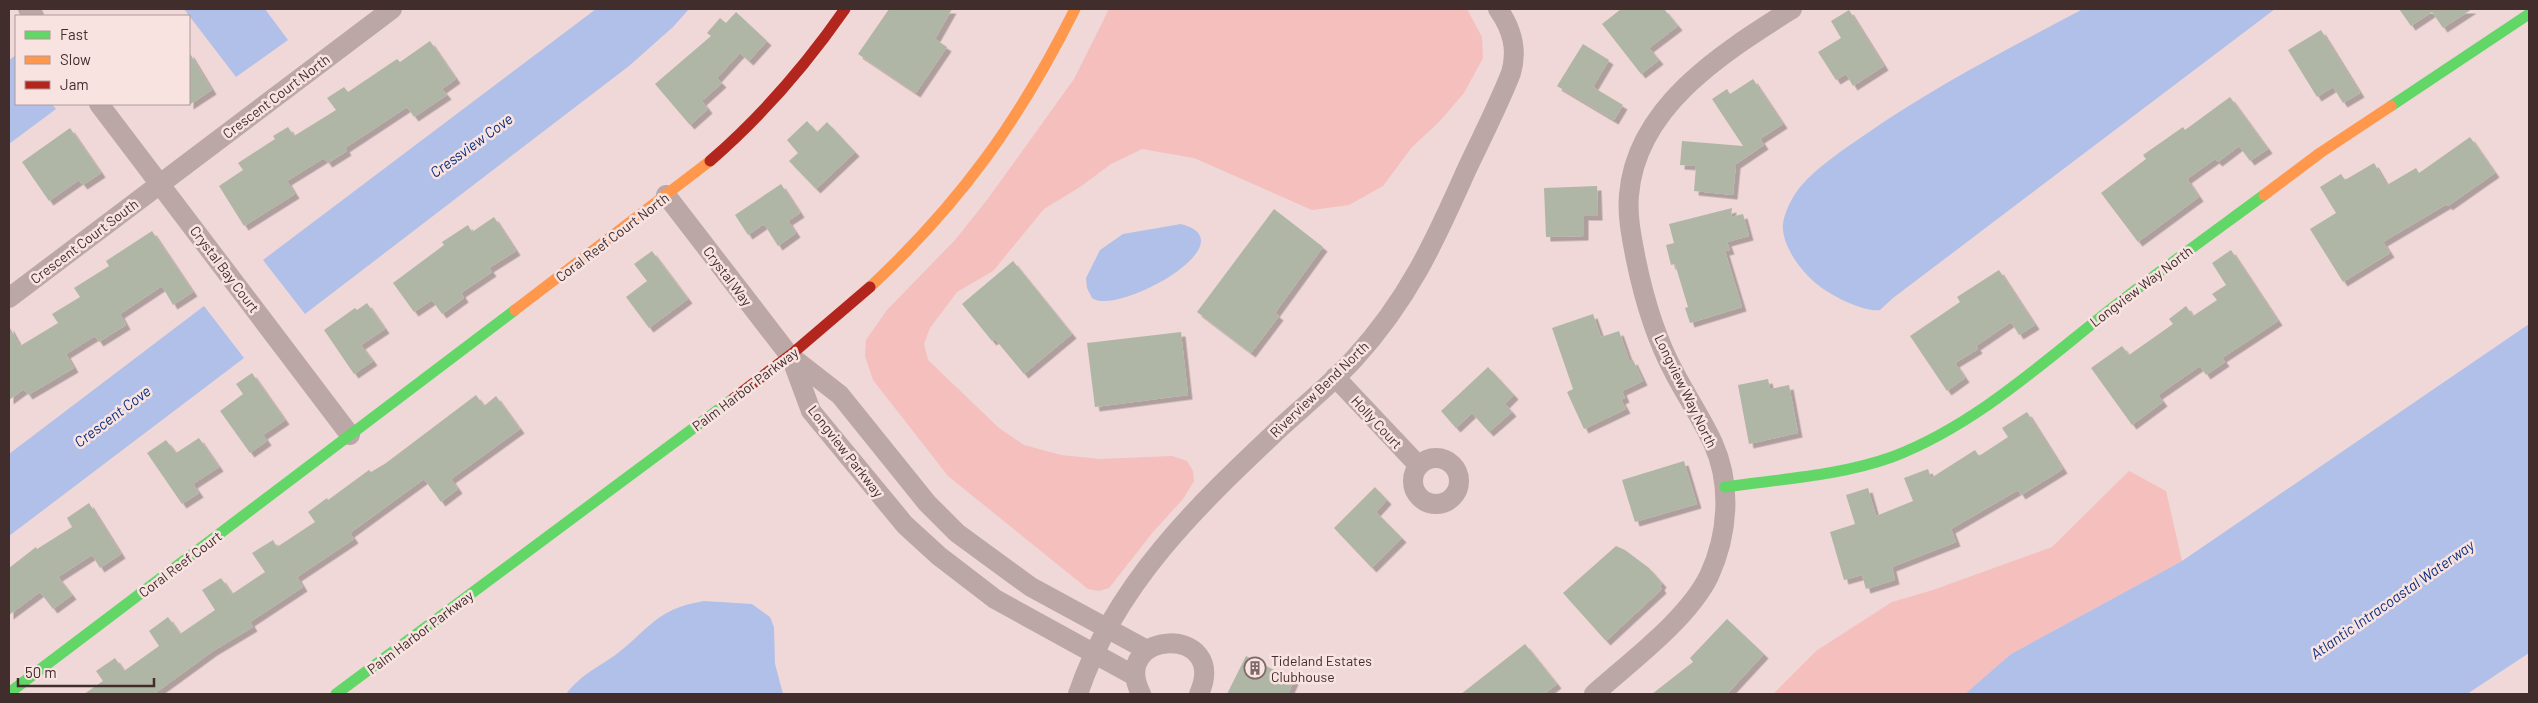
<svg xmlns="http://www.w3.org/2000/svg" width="2538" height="703" font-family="Barlow,sans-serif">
<defs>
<filter id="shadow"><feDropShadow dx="4.5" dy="4.5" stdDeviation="0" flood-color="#0004"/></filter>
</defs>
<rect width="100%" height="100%" fill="#efd8d7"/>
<!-- green -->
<path fill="#f4bfbd" d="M 1109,9 L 1467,9 L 1482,37 L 1483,58 L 1464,93 L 1439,122 L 1412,147 L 1383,186 L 1349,205 L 1312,210 L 1194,158 L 1142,149 L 1111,164 L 1080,187 L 1044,209 L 993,271 L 957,292 L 930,328 L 924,344 L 928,360 L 999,428 L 1024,445 L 1061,455 L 1100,459 L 1172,456 L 1187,461 L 1193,471 L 1194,481 L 1183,499 L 1153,532 L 1109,588 L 1099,591 L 1088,589 L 948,476 L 873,380 L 865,356 L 866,340 L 887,310 L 955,240 L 987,200 L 1074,79 Z
M 2129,471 L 2166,491 L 2182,561 L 2011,654 L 1965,694 L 1773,694 L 1816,651 L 1892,602 L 1933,590 L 2052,547 Z"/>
<!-- water -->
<path fill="#b1c0e8" d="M 184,9 L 265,9 L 288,40 L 236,77 Z
M 596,9 L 689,9 L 673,27 L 629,66 L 305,314 L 263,260 Z
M 2083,9 L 2275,9 L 1893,298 L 1880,310 C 1865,313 1830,295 1818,285 C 1802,273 1781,245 1783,224 C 1784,213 1793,195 1801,186 C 1819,165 1846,148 1869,132 C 1937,85 2010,48 2083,9 Z
M 16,55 L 16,104 L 52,104 L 56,109 L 9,144 L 9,60 Z
M 1181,224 C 1251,242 1117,317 1092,298 L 1087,288 L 1086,278 L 1100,250 L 1123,234 Z
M 204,306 L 244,358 L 9,536 L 9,454 Z
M 2529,324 L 2529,653 L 2467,694 L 1965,694 L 2011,654 L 2182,561 Z
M 704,601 L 752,604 L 770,617 L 774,627 L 775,664 L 783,694 L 566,694 C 581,675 595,669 614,656 C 649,630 655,609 704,601 Z"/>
<!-- building -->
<path fill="#b0b6a5" filter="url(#shadow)" d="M 889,9 L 952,9 L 935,39 L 947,47 L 916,93 L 858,54 Z
M 1621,9 L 1664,9 L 1678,26 L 1649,48 L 1659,60 L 1641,74 L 1602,24 Z
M 2399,9 L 2472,9 L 2443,28 L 2432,12 L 2411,26 Z
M 1849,10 L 1884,66 L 1853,86 L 1846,74 L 1836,80 L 1818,52 L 1841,38 L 1831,21 Z
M 736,12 L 767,41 L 749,61 L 740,53 L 717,78 L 722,83 L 702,101 L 708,109 L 690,125 L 655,84 L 711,36 L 707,33 L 720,18 L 726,23 Z
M 2321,30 L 2360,93 L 2343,103 L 2333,87 L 2317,97 L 2288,50 Z
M 430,41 L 456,79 L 442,89 L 447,95 L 414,117 L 407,107 L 345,148 L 347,151 L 328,163 L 324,158 L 287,181 L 295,194 L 244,226 L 219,186 L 243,170 L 238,163 L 275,139 L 273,136 L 288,127 L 294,136 L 336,110 L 327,98 L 344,87 L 348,92 L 397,59 L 400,62 Z
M 1583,44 L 1609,60 L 1593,87 L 1623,105 L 1614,120 L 1557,86 Z
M 189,52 L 212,90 L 189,105 Z
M 1753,79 L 1783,124 L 1760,139 L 1764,145 L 1736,164 L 1733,195 L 1694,191 L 1696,166 L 1680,165 L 1682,141 L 1743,146 L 1712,99 L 1727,89 L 1730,94 Z
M 2230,97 L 2268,149 L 2250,161 L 2239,146 L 2218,162 L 2215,159 L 2187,179 L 2199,197 L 2138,242 L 2101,193 L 2146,159 L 2143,155 L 2183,127 L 2185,130 Z
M 807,121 L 817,132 L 827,122 L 855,152 L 816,189 L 789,161 L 798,153 L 787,140 Z
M 70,128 L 101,173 L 83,185 L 79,180 L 49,201 L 22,162 Z
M 2470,137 L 2495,173 L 2448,206 L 2447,204 L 2383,242 L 2390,253 L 2343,282 L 2310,229 L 2336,213 L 2320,187 L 2341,174 L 2345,180 L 2374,163 L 2387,185 L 2416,168 L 2419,173 Z
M 781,184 L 800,213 L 788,221 L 796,233 L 778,246 L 764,224 L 748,235 L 735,215 Z
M 1597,186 L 1598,216 L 1584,216 L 1584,236 L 1546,237 L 1544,188 Z
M 1732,208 L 1731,217 L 1743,214 L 1749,236 L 1727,242 L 1730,250 L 1725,251 L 1742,307 L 1690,323 L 1685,308 L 1688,307 L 1675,264 L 1671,265 L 1666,245 L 1674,243 L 1669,224 Z
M 1274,209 L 1323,247 L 1275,313 L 1279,316 L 1251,353 L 1197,312 Z
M 494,217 L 516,251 L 489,268 L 492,272 L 461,293 L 464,298 L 442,314 L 432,300 L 414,312 L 393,283 L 444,245 L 442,242 L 468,225 L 472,232 Z
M 152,231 L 193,292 L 173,305 L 162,286 L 120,314 L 126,325 L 99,342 L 95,336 L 66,354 L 74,368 L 28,395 L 24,389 L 9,400 L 9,326 L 20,346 L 58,323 L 52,314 L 80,297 L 74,288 L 109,266 L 106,261 Z
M 2231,250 L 2278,321 L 2222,358 L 2225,362 L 2206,375 L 2200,366 L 2158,395 L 2163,402 L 2132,425 L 2091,368 L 2122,346 L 2129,355 L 2173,324 L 2169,319 L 2186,306 L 2193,316 L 2217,300 L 2212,294 L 2226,285 L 2212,263 Z
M 652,251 L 688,299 L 649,328 L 626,297 L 647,281 L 634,264 Z
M 1013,261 L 1072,334 L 1024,374 L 995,339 L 992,341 L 962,304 Z
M 1999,270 L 2035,325 L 2019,335 L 2011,322 L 1976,346 L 1978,349 L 1955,363 L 1965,378 L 1947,391 L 1910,336 L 1960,302 L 1957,297 Z
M 367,303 L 385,329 L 361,345 L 373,361 L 354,374 L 324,330 L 355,308 L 357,310 Z
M 1593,314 L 1601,337 L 1619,331 L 1630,362 L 1633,360 L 1643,381 L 1622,391 L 1625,398 L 1621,400 L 1626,409 L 1584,429 L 1567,392 L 1573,389 L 1552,328 Z
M 1181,332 L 1188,395 L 1095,407 L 1087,343 Z
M 1488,367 L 1514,395 L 1505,404 L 1512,412 L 1489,432 L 1472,413 L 1456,428 L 1441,411 Z
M 252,373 L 285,420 L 263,435 L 267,441 L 250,453 L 220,411 L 243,394 L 236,384 Z
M 1768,379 L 1770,389 L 1789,385 L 1798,433 L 1749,444 L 1738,385 Z
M 476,395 L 484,406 L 496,396 L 520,429 L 451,479 L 458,489 L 441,502 L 424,479 L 350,533 L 354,539 L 297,577 L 303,587 L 250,622 L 253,627 L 213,651 L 154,694 L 84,694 L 103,681 L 96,671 L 115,658 L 124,671 L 159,646 L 149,631 L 168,617 L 180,634 L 215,610 L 202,590 L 221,578 L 232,594 L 265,572 L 252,553 L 273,540 L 277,547 L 315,522 L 308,512 L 327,498 L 328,500 L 369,470 L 371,472 L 386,463 Z
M 2027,412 L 2063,469 L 2021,495 L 2018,490 L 1951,529 L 1956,542 L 1892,567 L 1895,580 L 1866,589 L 1862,575 L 1844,580 L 1830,532 L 1855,524 L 1846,495 L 1868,488 L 1876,516 L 1913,501 L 1904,478 L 1928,469 L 1931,478 L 1975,450 L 1979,456 L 2008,437 L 2002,428 Z
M 199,438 L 219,467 L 193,484 L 199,493 L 182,504 L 147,453 L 166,440 L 176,453 Z
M 1684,461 L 1697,504 L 1635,522 L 1622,480 Z
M 1375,487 L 1387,500 L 1376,512 L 1402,538 L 1372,568 L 1334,528 Z
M 89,503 L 121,554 L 100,568 L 92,555 L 58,577 L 72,595 L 53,609 L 40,592 L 9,615 L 9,568 L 36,547 L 37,549 L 72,527 L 67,518 Z
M 1616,546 L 1625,550 L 1649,568 L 1662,583 L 1660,586 L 1662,589 L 1606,641 L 1563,593 Z
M 1727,619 L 1764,654 L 1727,694 L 1652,694 L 1693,662 L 1690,658 Z
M 1525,644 L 1557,684 L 1544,694 L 1461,694 Z
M 1246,656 L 1294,680 L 1288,694 L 1227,694 Z"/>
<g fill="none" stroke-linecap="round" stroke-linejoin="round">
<!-- street -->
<path stroke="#bba7a6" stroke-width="20" d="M 28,9 L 34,16
M 99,104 L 350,435
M 666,195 L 790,356 L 840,395 L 927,503 L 957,533 L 1031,587 L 1147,650
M 9,298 L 392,9
M 791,357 L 811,411 L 905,525 L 939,556 L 995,599 L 1135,676
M 1335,377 L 1419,466
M1413 481a23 23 0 1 1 46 0a23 23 0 1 1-46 0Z
M 1078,694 C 1115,584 1198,505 1281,427 C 1305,405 1332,383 1354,359 C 1408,300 1434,243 1466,171 C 1481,139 1498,106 1511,73 C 1518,49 1512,29 1498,9
M 1141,694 C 1108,629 1230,624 1199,694
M 1594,694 C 1630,662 1688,619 1709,576 C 1728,535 1732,485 1713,443 C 1702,419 1687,397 1675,374 C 1656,339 1644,299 1636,260 C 1632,239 1627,217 1629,195 C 1636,106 1724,52 1792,9"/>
<!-- fast -->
<path stroke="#63d668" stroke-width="11" d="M 2391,106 L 2529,14
M 1725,487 C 1780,479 1839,476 1892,457 C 1973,426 2039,366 2107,312 C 2158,272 2211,234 2264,195
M 9,693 L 515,310
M 336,694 L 734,398"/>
<!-- slow -->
<path stroke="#ff974d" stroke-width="11" d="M 2264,195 L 2320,153 L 2391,106
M 870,287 C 961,202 1019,121 1075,9
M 515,310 L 710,161"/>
<!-- jam -->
<path stroke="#b3261e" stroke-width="11" d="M 710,161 C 762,116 806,65 845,9
M 734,398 L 794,352 L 870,287"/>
</g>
<!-- icons -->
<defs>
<g id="building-ring" transform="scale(1.125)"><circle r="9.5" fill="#f8e3e1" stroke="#7d6968" stroke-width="1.5"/><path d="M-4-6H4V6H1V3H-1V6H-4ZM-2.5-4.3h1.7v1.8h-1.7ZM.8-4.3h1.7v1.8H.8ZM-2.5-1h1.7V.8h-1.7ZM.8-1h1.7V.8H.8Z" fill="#7d6968"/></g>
</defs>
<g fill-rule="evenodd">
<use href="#building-ring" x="1255" y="668"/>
</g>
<g text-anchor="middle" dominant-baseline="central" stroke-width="5" stroke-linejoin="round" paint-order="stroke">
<!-- street labels -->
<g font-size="14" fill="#402d2c" stroke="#f8e3e1">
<text transform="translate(276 96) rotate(-37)">Crescent Court North</text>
<text transform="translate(612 237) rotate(-37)">Coral Reef Court North</text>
<text transform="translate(84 241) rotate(-37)">Crescent Court South</text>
<text transform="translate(225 269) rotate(53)">Crystal Bay Court</text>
<text transform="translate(728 276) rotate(53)">Crystal Way</text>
<text transform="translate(2141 286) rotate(-37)">Longview Way North</text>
<text transform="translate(745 389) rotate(-37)">Palm Harbor Parkway</text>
<text transform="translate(1319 389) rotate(-44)">Riverview Bend North</text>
<text transform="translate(1686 391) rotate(64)">Longview Way North</text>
<text transform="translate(1377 422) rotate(47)">Holly Court</text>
<text transform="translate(846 451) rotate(52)">Longview Parkway</text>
<text transform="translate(180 564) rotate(-37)">Coral Reef Court</text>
<text transform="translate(420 632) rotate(-37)">Palm Harbor Parkway</text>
</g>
<!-- poi labels -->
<g font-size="14" fill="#402d2c" stroke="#f8e3e1" text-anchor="start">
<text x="1271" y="660">Tideland Estates<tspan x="1271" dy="16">Clubhouse</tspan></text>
</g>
<!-- water labels -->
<g font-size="15" font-style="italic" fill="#072d7f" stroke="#f8e3e1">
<text transform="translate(471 145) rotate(-36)">Cressview Cove</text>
<text transform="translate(112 416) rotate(-37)">Crescent Cove</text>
<text transform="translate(2392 599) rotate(-35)">Atlantic Intracoastal Waterway</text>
</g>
</g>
<!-- border -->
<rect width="2538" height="703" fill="none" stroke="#402d2c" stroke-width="20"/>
<!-- legend -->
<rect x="15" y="15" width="175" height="90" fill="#f8e3e1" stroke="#ae9a99"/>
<rect x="25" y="31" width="25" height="8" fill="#63d668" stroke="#ae9a99"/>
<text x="60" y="40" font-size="15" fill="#402d2c">Fast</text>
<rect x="25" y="56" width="25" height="8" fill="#ff974d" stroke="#ae9a99"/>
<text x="60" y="65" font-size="15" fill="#402d2c">Slow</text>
<rect x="25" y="81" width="25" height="8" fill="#b3261e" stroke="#ae9a99"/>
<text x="60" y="90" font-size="15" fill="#402d2c">Jam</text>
<!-- scale -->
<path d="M18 678v8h136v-8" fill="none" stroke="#402d2c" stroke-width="2.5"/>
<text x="25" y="678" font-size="15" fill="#402d2c" stroke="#f8e3e1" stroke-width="4" paint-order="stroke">50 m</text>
</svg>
